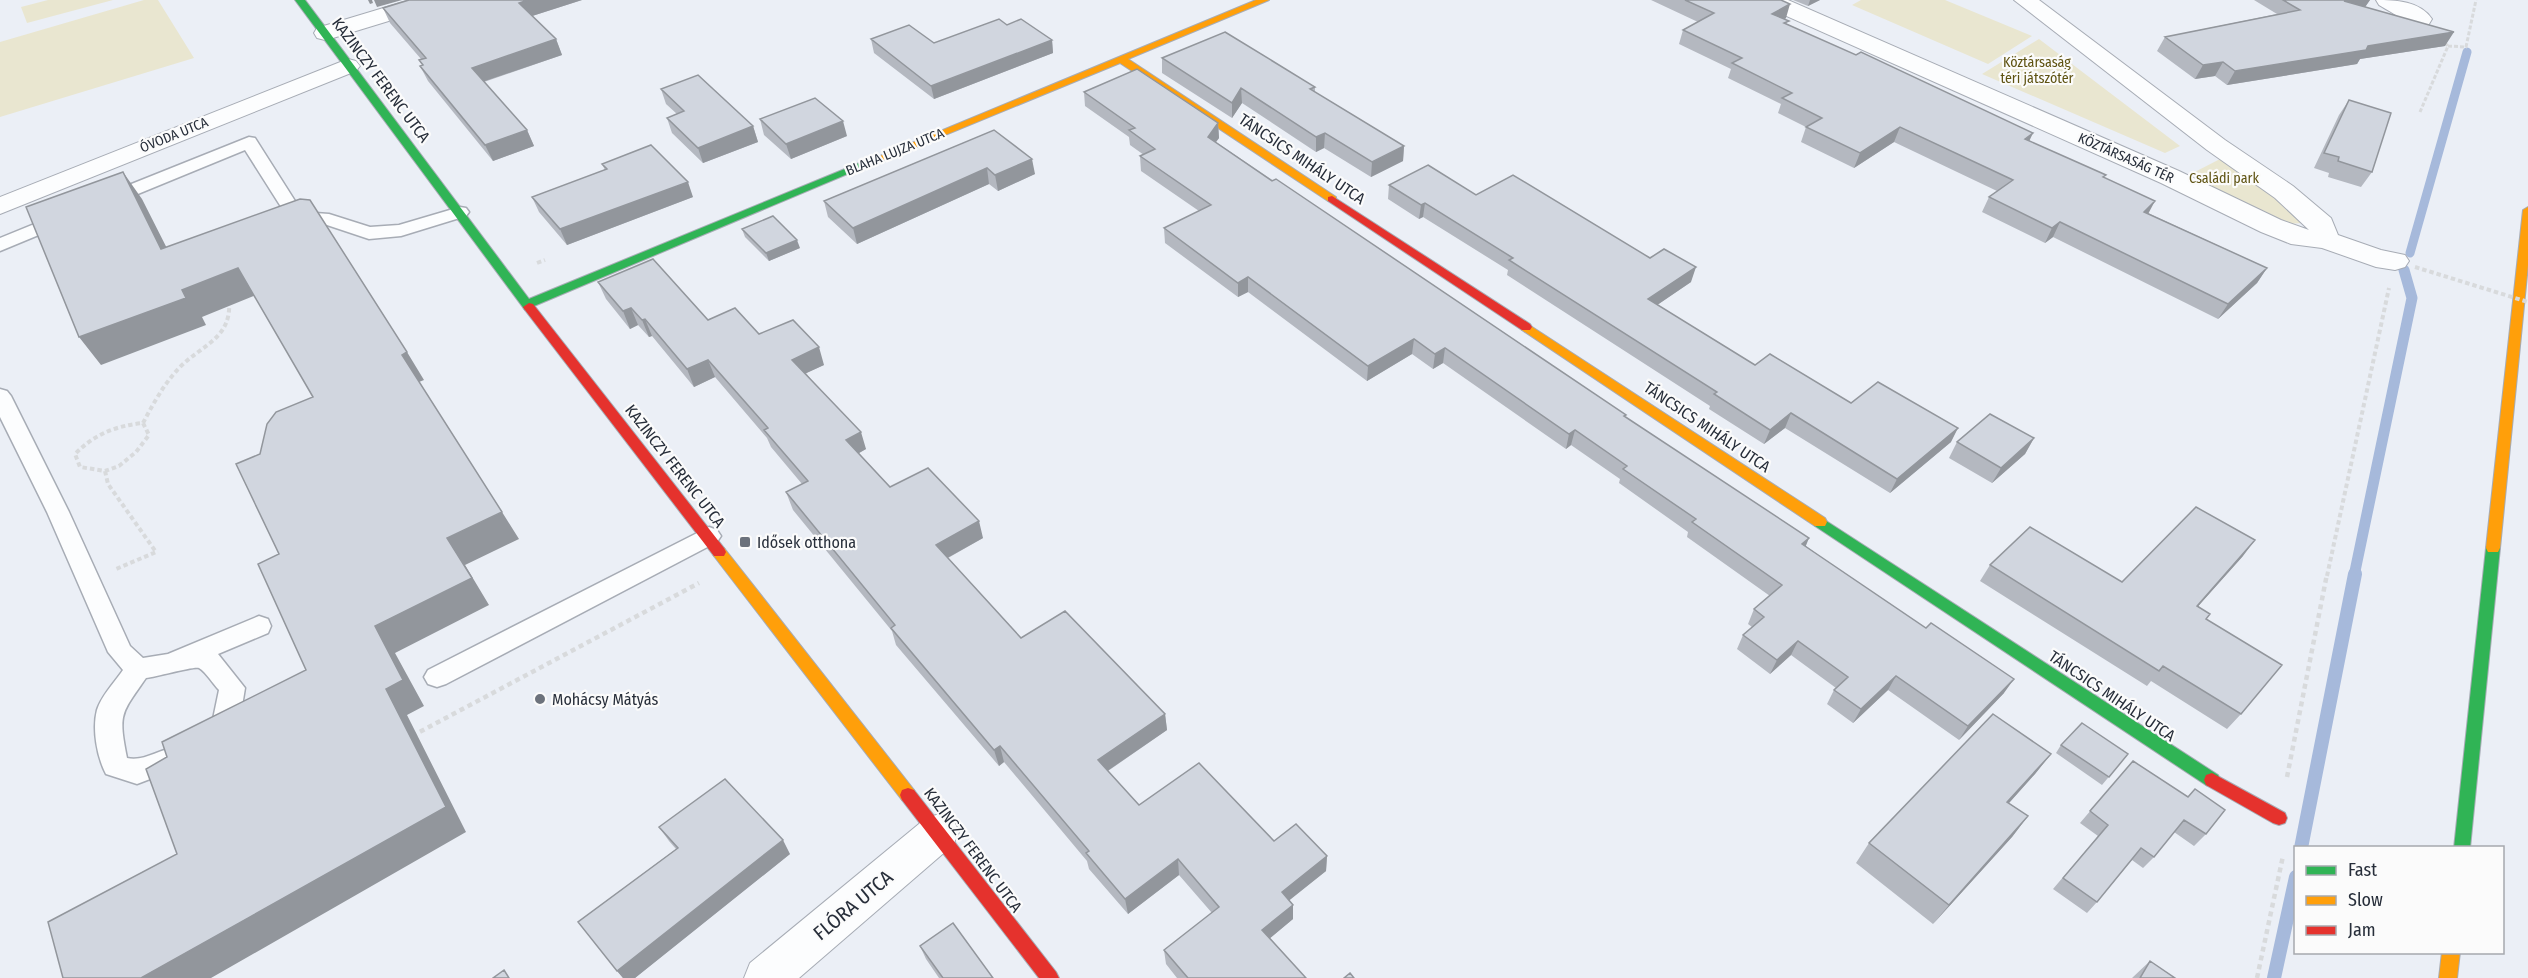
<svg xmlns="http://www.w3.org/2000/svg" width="2528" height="978" font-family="'Fira Sans Condensed',sans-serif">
<rect width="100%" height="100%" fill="#ebeff6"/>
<!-- green -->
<path fill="#e9e6d0" d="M 48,0 L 113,0 L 27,23 L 21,7 Z
M 144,0 L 158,0 L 194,58 L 0,117 L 0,42 Z
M 1861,0 L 1945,0 L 2032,36 L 1988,64 L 1852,5 Z
M 2039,39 L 2180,146 L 2165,153 L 1982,74 Z
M 2220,159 L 2284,199 L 2303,223 L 2287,224 L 2187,176 Z"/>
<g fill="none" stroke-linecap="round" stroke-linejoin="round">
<!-- stream-far2 -->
<path stroke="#a6b9db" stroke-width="9" d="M 2410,253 L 2467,52"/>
<!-- stream-far1 -->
<path stroke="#a6b9db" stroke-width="11" d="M 2354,576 L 2412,298 L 2404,270"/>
<!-- stream -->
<path stroke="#a6b9db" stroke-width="14" d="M 2301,848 L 2355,574
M 2274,978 L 2296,877"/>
<!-- lane casing -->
<g stroke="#a7acb5" stroke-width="3">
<path id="lane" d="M 249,137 L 255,138 L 302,212 L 329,214 L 370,227 L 399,225 L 460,207 L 466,208 L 469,212 L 466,216 L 401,236 L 369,239 L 327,225 L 290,221 L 245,150 L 111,205 L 99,205 L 96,201 L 99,197 Z
M 64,212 L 70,214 L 73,218 L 70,222 L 0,251 L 0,238 Z
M 0,389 L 7,391 L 11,396 L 69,512 L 130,646 L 143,658 L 168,654 L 259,616 L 268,619 L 271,626 L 268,633 L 218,654 L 245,688 C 241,711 238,754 203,742 L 199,734 L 203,726 L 213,719 L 219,690 C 213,684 206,672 199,668 C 194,666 156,677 146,678 C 121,714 118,713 127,758 C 147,763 164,743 184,750 L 188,758 L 184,766 L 137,784 L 106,774 C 97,757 92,729 97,710 C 101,696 115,682 123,670 L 108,652 L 47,512 L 0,417 Z
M 709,527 L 717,530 L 721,536 L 717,542 L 446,684 L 437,687 L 428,684 L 424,677 L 428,670 Z"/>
</g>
<!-- street casing -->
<g stroke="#a7acb5" stroke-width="2">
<path id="street" d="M 410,0 L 444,0 L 441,5 L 333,38 L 325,40 L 317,38 L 314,33 L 317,28 Z
M 1759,0 L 1788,0 L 2179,171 L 2281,220 L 2309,230 L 2275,198 L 2207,150 L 2014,0 L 2039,0 L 2225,140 L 2293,186 L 2331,218 L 2338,235 L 2381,250 L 2405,255 L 2409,261 L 2405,267 L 2395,270 L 2376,267 L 2322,248 L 2291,244 L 2261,232 L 2161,183 L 1762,5 Z
M 2376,0 C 2396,0 2420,1 2432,19 L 2429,24 C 2411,28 2394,13 2379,5 Z
M 348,59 L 356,61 L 360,66 L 356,71 L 0,214 L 0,197 Z
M 939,814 L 953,819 L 959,832 L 953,845 L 799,978 L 744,978 L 750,963 L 925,819 Z"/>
</g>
<!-- fast casing -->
<g stroke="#a7acb5" stroke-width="2">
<path id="fast" d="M 295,0 L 305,0 L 529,299 L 874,157 L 882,157 L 883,159 L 534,306 L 533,310 L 525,310 Z
M 1820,517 L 2218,775 L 2220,780 L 2218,785 L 2212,787 L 2206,785 L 1815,526 L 1813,522 L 1815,518 Z
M 2493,543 L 2498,544 L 2500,548 L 2470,848 L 2454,848 L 2486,548 L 2488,544 Z"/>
</g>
<!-- slow casing -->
<g stroke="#a7acb5" stroke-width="2">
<path id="slow" d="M 1256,0 L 1269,0 L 1128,59 L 1336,197 L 1336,201 L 1328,201 L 1120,63 L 882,161 L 874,161 L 873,159 Z
M 2528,207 L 2528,265 L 2500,548 L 2498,552 L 2488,552 L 2486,548 L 2523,210 Z
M 1526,323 L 1825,518 L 1827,522 L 1825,526 L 1815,526 L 1522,330 L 1520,327 Z
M 719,547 L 724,548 L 914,790 L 916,795 L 914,800 L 908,802 L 902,800 L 714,556 L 712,552 L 714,548 Z
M 2442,952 L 2460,952 L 2457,978 L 2439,978 Z"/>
</g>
<!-- jam casing -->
<g stroke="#a7acb5" stroke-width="2">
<path id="jam" d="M 1332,196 L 1530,324 L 1532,327 L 1530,330 L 1522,330 L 1328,201 L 1328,197 Z
M 529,303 L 533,304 L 724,548 L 726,552 L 724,556 L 714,556 L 525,310 L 523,307 Z
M 2212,773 L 2285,813 L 2287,818 L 2285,823 L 2279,825 L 2273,823 L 2206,785 L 2204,780 L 2206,775 Z
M 908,788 L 914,790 L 1056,972 L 1059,978 L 1039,978 L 902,800 L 900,795 L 902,790 Z"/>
</g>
<!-- path-far2 -->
<path stroke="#d8dadc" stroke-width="3" stroke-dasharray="4 2" stroke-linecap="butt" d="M 2448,46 L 2466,47 L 2476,0
M 2420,112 L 2448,46 L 2443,41"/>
<!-- path-far1 -->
<path stroke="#d8dadc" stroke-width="4" stroke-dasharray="4.5 3" stroke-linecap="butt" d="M 537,263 L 545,260
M 143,423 C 153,404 164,384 179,368 C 201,345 232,339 229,301
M 143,423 L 149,435 L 136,452 L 119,466 L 105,471 L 80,467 L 75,454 C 95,434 115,426 143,423 Z
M 105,471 L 108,484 L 156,552 L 116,569
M 2327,576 L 2389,288"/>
<!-- path -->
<path stroke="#d8dadc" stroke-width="4.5" stroke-dasharray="5 4" stroke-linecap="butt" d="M 412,736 L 699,583
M 2287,777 L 2327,574
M 2257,978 L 2283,856"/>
<!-- lane -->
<use href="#lane" fill="#fcfdfe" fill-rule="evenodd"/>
<!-- street -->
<use href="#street" fill="#fcfdfe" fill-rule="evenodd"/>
<!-- fast -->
<use href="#fast" fill="#30b455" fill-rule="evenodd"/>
<!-- slow -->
<use href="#slow" fill="#ff9f0a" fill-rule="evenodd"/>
<!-- jam -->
<use href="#jam" fill="#e5322d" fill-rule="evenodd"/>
<!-- path-bridge -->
<path stroke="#d8dadc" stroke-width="4" stroke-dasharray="4.5 3" stroke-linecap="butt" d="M 2415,267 L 2528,302"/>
</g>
<!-- wall -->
<path fill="#b4b8c0" d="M 409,0 L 582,0 L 532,16 L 556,39 L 562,55 L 484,82 L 527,130 L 534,146 L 493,161 L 428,81 L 420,66 L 422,65 L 419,60 L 421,59 L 390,23 L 383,8 Z
M 1651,0 L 1781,0 L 1786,18 L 1785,19 L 1787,24 L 2030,141 L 2105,178 L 2148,213 L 2267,268 L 2257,283 L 2218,319 L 2053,237 L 2045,243 L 1982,212 L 1989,197 L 1997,191 L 1894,142 L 1854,168 L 1801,142 L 1806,127 L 1778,113 L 1781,104 L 1728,78 L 1731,69 L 1679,44 L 1683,30 L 1698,22 Z
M 1793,0 L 1820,0 L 1808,6 Z
M 2254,0 L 2370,0 L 2365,7 L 2445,46 L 2360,59 L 2357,64 L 2227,85 L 2215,76 L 2195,79 L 2157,51 L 2165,37 L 2277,14 Z
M 1007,25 L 1052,40 L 1053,53 L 934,99 L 874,53 L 871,39 L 934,43 Z
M 1162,58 L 1315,87 L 1315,92 L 1404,146 L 1403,161 L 1371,177 L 1324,148 L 1316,152 L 1242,103 L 1232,118 L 1162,73 Z
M 661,89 L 753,126 L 758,142 L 703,163 L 672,133 L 667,118 L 677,114 L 666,104 Z
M 1084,92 L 1218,123 L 1219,138 L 1216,142 L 1625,417 L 1806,546 L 2004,693 L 1959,740 L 1888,690 L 1853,723 L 1827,704 L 1834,690 L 1836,688 L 1791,655 L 1770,674 L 1737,649 L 1743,635 L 1752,627 L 1748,624 L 1754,609 L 1770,596 L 1687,537 L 1688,532 L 1619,483 L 1620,479 L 1571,445 L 1566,449 L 1443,363 L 1433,369 L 1412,354 L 1367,381 L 1248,292 L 1238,297 L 1165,243 L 1164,228 L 1199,211 L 1141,171 L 1140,156 L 1144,155 L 1130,145 L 1129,137 L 1085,106 Z
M 2349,100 L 2372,172 L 2361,187 L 2328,177 L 2329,173 L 2314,168 L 2339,115 Z
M 760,119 L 847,136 L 791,159 L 764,135 Z
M 994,130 L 1035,174 L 998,191 L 989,184 L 857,244 L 828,217 L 824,201 Z
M 602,164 L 693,197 L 567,245 L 539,212 L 532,197 L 605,170 Z
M 1389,185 L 1476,195 L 1650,258 L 1691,282 L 1657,305 L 1755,365 L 1951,442 L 1890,493 L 1785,428 L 1764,444 L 1709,409 L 1710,406 L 1507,275 L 1508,270 L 1423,217 L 1419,219 L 1388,199 Z
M 742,229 L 800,248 L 769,261 L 745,237 Z
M 598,282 L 708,320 L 759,334 L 824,365 L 806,373 L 866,449 L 859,453 L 890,487 L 983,538 L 948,558 L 1021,638 L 1165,714 L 1167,730 L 1108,771 L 1139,805 L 1327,856 L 1326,871 L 1289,900 L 1293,905 L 1293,919 L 1270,938 L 1306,978 L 1177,978 L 1166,964 L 1164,950 L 1212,913 L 1179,875 L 1128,914 L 1089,869 L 1087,861 L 1004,762 L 999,766 L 896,645 L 892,631 L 793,510 L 786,492 L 802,484 L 771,447 L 767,438 L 715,377 L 694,387 L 652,336 L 649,337 L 638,325 L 630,329 L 606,299 Z
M 2034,438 L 2025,454 L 1992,483 L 1949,458 L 1957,442 Z
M 2243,556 L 2198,606 L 2206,619 L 2241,714 L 2227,729 L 2151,681 L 2147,686 L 1980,581 L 1990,565 L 2122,582 Z
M 2061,745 L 2128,754 L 2102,785 L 2056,753 Z
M 2051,754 L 2035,774 L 2009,803 L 2028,816 L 2012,837 L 1933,924 L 1856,863 L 1869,843 Z
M 2133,761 L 2188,797 L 2195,789 L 2206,834 L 2194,846 L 2174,832 L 2154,857 L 2143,868 L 2132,860 L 2097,902 L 2087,913 L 2053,889 L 2098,836 L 2080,823 Z
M 659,827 L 790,854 L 635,978 L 623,978 L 578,922 L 676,849 L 669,841 Z
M 920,946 L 993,978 L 939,978 L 926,959 Z
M 2150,961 L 2175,978 L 2132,978 Z"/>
<!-- shaded-wall -->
<path fill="#92969c" d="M 368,0 L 372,0 L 373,3 L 370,4 Z
M 374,0 L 402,0 L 377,7 Z
M 528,0 L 582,0 L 526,18 L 519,3 Z
M 1810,0 L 1820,0 L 1808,6 Z
M 2349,0 L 2370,0 L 2363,10 L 2344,1 Z
M 1790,4 L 1786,18 L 1768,28 L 1772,14 Z
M 2454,32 L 2445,46 L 2360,59 L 2357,64 L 2227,85 L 2235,71 L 2368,46 Z
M 556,39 L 562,55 L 479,83 L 472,68 Z
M 1052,40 L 1053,53 L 934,99 L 931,86 Z
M 2223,62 L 2215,76 L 2195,79 L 2203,65 Z
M 1241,88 L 1242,103 L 1232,118 L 1232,103 Z
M 843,121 L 847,136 L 791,159 L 786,144 Z
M 1218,123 L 1219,138 L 1209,151 L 1208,137 Z
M 753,126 L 758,142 L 703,163 L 698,148 Z
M 1900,127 L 1894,142 L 1854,168 L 1860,153 Z
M 527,130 L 534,146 L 493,161 L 485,145 Z
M 1325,133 L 1324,148 L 1316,152 L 1316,137 Z
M 2033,133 L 2026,148 L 2025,139 Z
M 1404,146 L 1403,161 L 1371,177 L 1372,162 Z
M 1032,159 L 1035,174 L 998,191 L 995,175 Z
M 987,168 L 989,184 L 857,244 L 853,228 Z
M 123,172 L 142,199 L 181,276 L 161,249 Z
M 688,182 L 693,197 L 567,245 L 560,229 Z
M 2155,201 L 2147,216 L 2144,212 Z
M 1425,203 L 1423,217 L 1419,219 L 1421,205 Z
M 2060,222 L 2053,237 L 2045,243 L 2052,228 Z
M 797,240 L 800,248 L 769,261 L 766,253 Z
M 1696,267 L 1691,282 L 1644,314 L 1648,299 Z
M 238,268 L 256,295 L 202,317 L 206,325 L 101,365 L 79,337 L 182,290 Z
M 2267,268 L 2257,283 L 2218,319 L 2228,304 Z
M 1248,277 L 1248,292 L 1238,297 L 1238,283 Z
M 631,308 L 638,325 L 630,329 L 623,311 Z
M 645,319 L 652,336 L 649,337 L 642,320 Z
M 1414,339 L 1412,354 L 1367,381 L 1368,366 Z
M 819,347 L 824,365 L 798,377 L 792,360 Z
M 1445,348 L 1443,363 L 1433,369 L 1435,354 Z
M 407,352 L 424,380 L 419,382 L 402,355 Z
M 708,360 L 715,377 L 694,387 L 687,369 Z
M 1791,413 L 1785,428 L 1764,444 L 1770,430 Z
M 1958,428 L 1951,442 L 1890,493 L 1897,479 Z
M 1575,430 L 1571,445 L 1566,449 L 1569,434 Z
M 861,432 L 866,449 L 852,457 L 846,440 Z
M 2034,438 L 2025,454 L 1992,483 L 2001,468 Z
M 502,512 L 519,539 L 465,565 L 489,605 L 395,653 L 424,706 L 407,715 L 466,832 L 211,978 L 141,978 L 386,689 L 375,626 L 447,538 Z
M 979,521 L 983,538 L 940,562 L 936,545 Z
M 1809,538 L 1803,553 L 1802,544 Z
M 2255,540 L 2243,556 L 2185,621 L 2197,606 Z
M 1798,641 L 1791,655 L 1770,674 L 1777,660 Z
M 1896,676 L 1888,690 L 1853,723 L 1861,709 Z
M 2014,679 L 2004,693 L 1959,740 L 1968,726 Z
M 1165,714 L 1167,730 L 1100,776 L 1098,760 Z
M 1000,746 L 1004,762 L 999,766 L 994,750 Z
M 2051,754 L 2035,774 L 1992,822 L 2007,802 Z
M 2028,816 L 2012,837 L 1933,924 L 1949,905 Z
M 783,840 L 790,854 L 635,978 L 623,978 L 617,971 Z
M 1327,856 L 1326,871 L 1281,907 L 1282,892 Z
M 1178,859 L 1179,875 L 1128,914 L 1125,899 Z
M 1293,905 L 1293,919 L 1262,945 L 1262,930 Z"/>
<!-- building -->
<path fill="#d1d6df" stroke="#92969c" stroke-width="1.5" d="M 409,0 L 528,0 L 519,3 L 556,39 L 472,68 L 527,130 L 485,145 L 420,66 L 423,65 L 419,60 L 426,58 L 383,8 Z
M 1685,0 L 1781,0 L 1790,4 L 1772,14 L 1789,21 L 1784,23 L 1856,55 L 1861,52 L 2033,133 L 2025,139 L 2106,175 L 2103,177 L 2155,201 L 2144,212 L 2267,268 L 2228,304 L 2060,222 L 2052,228 L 1989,197 L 2013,180 L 1900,127 L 1860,153 L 1806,127 L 1822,118 L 1782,98 L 1792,93 L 1732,63 L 1742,58 L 1683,30 L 1714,13 Z
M 2283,0 L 2349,0 L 2344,1 L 2454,32 L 2368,46 L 2366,50 L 2235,71 L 2223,62 L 2203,65 L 2165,37 L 2300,10 Z
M 999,19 L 1007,25 L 1021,19 L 1052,40 L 931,86 L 871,39 L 909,25 L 934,43 Z
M 1225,32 L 1315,87 L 1310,89 L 1404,146 L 1372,162 L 1325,133 L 1316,137 L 1241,88 L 1232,103 L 1162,58 Z
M 1137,69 L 1218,123 L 1208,137 L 1272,181 L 1276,179 L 1626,415 L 1624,416 L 1809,538 L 1802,544 L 1926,628 L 1931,623 L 2014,679 L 1968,726 L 1896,676 L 1861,709 L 1834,690 L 1848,677 L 1798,641 L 1777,660 L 1743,635 L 1764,617 L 1754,609 L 1782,585 L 1692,522 L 1696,519 L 1623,469 L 1627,466 L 1575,430 L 1569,434 L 1445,348 L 1435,354 L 1414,339 L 1368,366 L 1248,277 L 1238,283 L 1164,228 L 1211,205 L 1140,156 L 1155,149 L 1129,130 L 1135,128 L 1084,92 Z
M 698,75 L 753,126 L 698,148 L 667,118 L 684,111 L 661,89 Z
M 815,98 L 843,121 L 786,144 L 760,119 Z
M 2349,100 L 2391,113 L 2372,172 L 2338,161 L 2339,157 L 2324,153 Z
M 994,130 L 1032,159 L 995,175 L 987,168 L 853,228 L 824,201 Z
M 651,145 L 688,182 L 560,229 L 532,197 L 607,169 L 602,164 Z
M 1428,165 L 1476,195 L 1513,175 L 1650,258 L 1664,249 L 1696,267 L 1648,299 L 1755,365 L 1770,354 L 1851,403 L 1878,382 L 1958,428 L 1897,479 L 1791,413 L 1770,430 L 1714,394 L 1717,392 L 1509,260 L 1513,258 L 1425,203 L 1421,205 L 1389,185 Z
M 123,172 L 161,249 L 300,199 L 310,200 L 407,352 L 402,355 L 502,512 L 447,538 L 472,578 L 375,626 L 403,680 L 386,689 L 446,807 L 141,978 L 63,978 L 48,922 L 177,854 L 146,769 L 167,757 L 162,742 L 306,670 L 258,564 L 279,554 L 236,464 L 260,454 L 267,424 L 276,412 L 313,397 L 238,268 L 182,290 L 186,298 L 79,337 L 26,207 Z
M 773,216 L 797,240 L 766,253 L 742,229 Z
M 653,259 L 708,320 L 735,308 L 759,334 L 793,320 L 819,347 L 792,360 L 861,432 L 846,440 L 890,487 L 928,468 L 979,521 L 936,545 L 1021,638 L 1065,611 L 1165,714 L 1098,760 L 1139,805 L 1199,763 L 1274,841 L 1296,824 L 1327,856 L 1282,892 L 1293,905 L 1262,930 L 1306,978 L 1188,978 L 1164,950 L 1219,907 L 1178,859 L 1125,899 L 1086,853 L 1089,851 L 1000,746 L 994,750 L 891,628 L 895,625 L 786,492 L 808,481 L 764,430 L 768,428 L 708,360 L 687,369 L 645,319 L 642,320 L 631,308 L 623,311 L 598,282 Z
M 1990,414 L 2034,438 L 2001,468 L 1957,442 Z
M 2196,507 L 2255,540 L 2197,606 L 2210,614 L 2206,619 L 2282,665 L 2241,714 L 2163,666 L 2159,671 L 1990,565 L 2030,527 L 2122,582 Z
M 1993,714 L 2051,754 L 2007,802 L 2028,816 L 1949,905 L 1869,843 Z
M 2082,723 L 2128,754 L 2109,777 L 2061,745 Z
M 2133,761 L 2188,797 L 2195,789 L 2225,810 L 2206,834 L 2184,820 L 2154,857 L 2141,848 L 2097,902 L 2063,878 L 2108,825 L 2090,811 Z
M 725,779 L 783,840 L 617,971 L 578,922 L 678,848 L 659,827 Z
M 953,923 L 993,978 L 943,978 L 920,946 Z
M 2150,961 L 2175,978 L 2140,978 Z
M 504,970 L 509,978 L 493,978 Z
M 1350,973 L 1354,978 L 1344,978 Z"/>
<!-- markers -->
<g fill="#6c727c" stroke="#fbfbfb" stroke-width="2">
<rect x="739" y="536" width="12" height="12" rx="3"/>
<circle cx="540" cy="699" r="6"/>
</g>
<g text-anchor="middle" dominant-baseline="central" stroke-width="4.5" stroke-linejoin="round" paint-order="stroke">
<!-- far-park labels -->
<g font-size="14" fill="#5e5211" stroke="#fbfbfb">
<text x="2037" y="62">Köztársaság<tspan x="2037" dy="16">téri játszótér</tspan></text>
<text x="2224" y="178">Családi park</text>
</g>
<!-- far-street labels -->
<g font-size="14" fill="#272e3a" stroke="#fbfbfb">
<text transform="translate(174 135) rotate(-22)">ÓVODA UTCA</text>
<text transform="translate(895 152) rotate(-22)">BLAHA LUJZA UTCA</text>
<text transform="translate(2126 158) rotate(24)">KÖZTÁRSASÁG TÉR</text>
</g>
<!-- street labels -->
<g font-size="16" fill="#272e3a" stroke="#fbfbfb">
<text transform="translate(381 80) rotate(53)">KAZINCZY FERENC UTCA</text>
<text transform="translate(1302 159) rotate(34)">TÁNCSICS MIHÁLY UTCA</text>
<text transform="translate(1707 427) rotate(34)">TÁNCSICS MIHÁLY UTCA</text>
<text transform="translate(675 466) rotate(52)">KAZINCZY FERENC UTCA</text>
<text transform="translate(2112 696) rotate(34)">TÁNCSICS MIHÁLY UTCA</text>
<text transform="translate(973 850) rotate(53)">KAZINCZY FERENC UTCA</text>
</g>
<!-- poi labels -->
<g font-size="16" fill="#272e3a" stroke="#fbfbfb" text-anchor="start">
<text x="757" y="542">Idősek otthona</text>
<text x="552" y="699">Mohácsy Mátyás</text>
</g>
<!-- near-street labels -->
<g font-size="20" fill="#272e3a" stroke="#fbfbfb">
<text transform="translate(853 905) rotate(-40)">FLÓRA UTCA</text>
</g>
</g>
<!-- legend -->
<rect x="2294" y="846" width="210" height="108" fill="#fbfbfb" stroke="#a6a9ae" stroke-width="1.5"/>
<rect x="2306" y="866" width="30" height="9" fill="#30b455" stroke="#a6a9ae" stroke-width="1.5"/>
<text x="2348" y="876" font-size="18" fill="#272e3a">Fast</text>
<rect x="2306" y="896" width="30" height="9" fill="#ff9f0a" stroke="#a6a9ae" stroke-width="1.5"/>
<text x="2348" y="906" font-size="18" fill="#272e3a">Slow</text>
<rect x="2306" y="926" width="30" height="9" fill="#e5322d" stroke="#a6a9ae" stroke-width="1.5"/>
<text x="2348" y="936" font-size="18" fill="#272e3a">Jam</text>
</svg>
